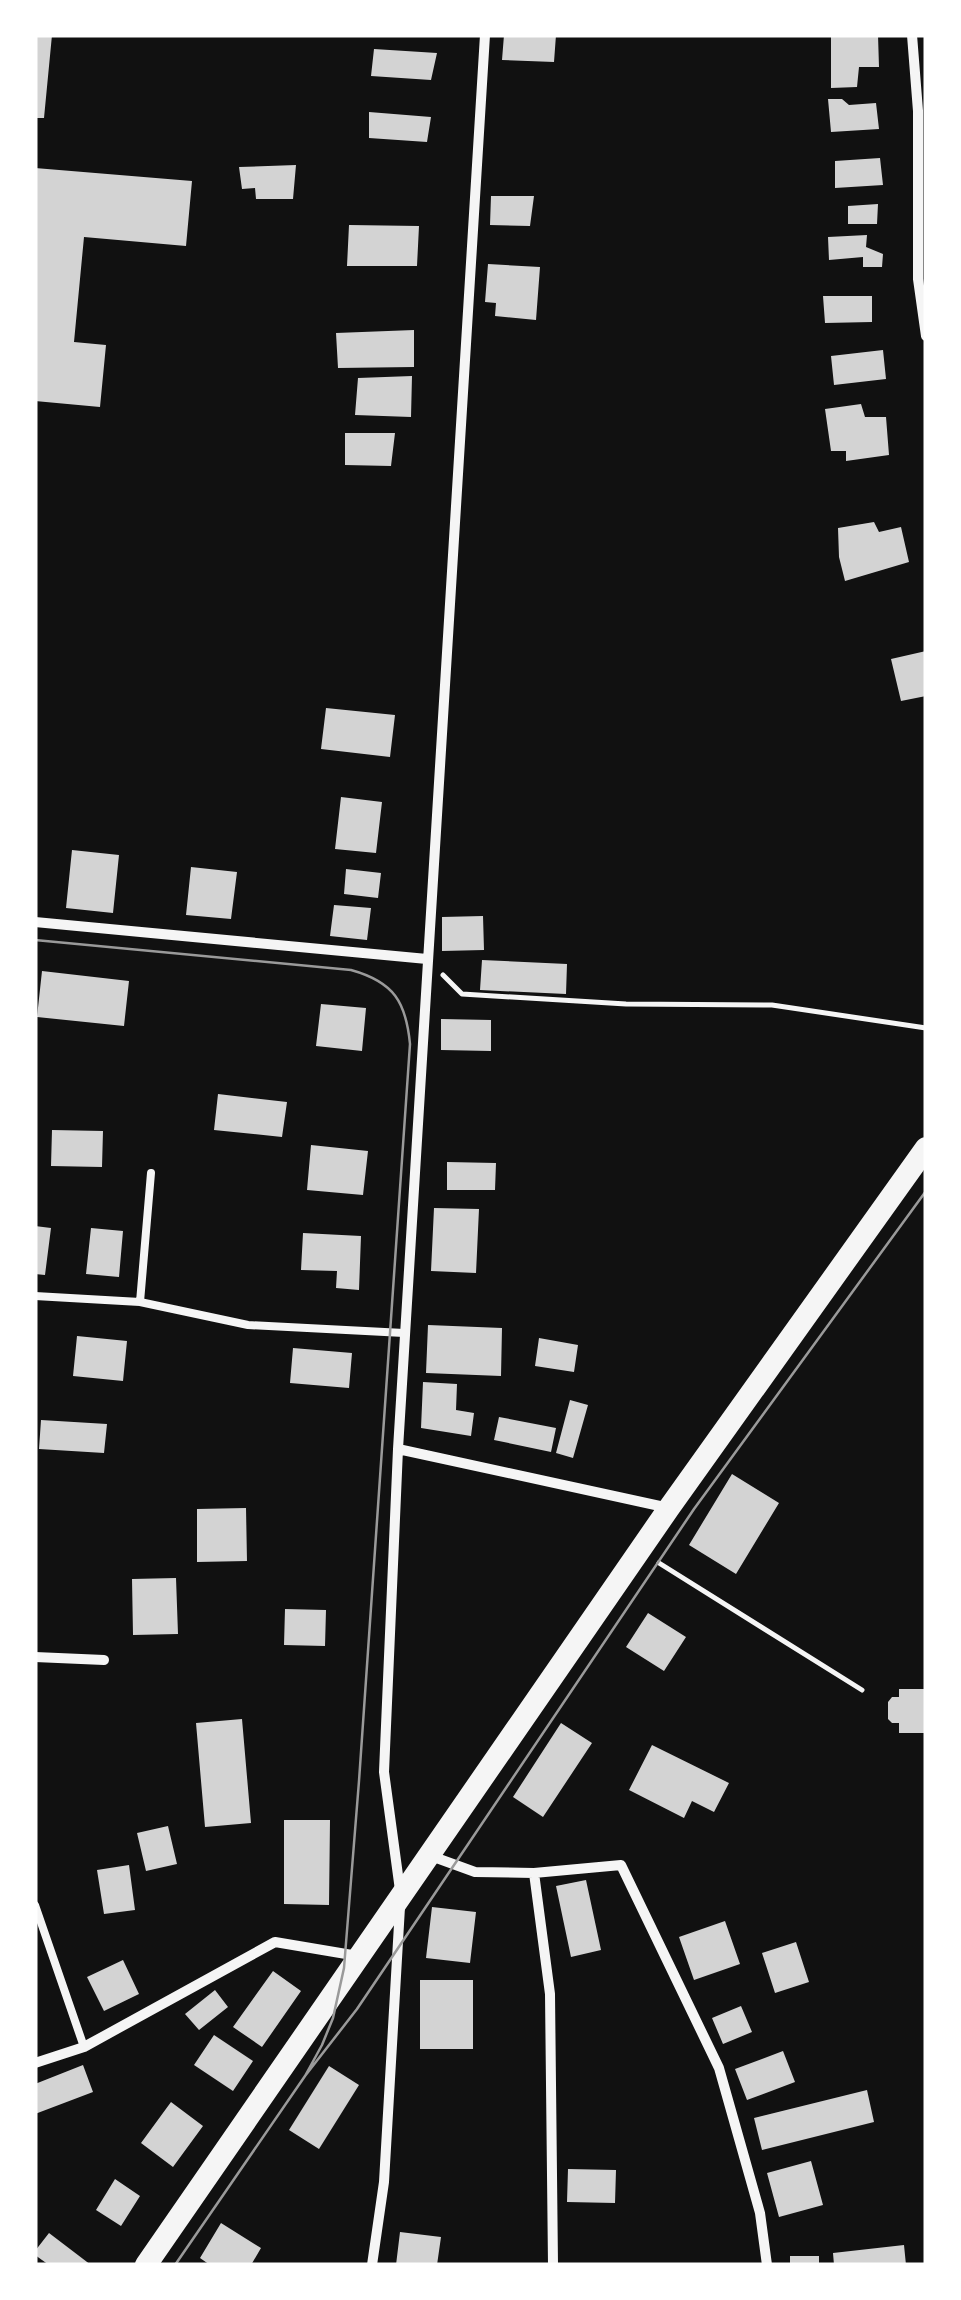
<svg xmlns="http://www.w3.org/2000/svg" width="961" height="2300" font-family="Inter,sans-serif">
<rect width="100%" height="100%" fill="#111"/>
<!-- building -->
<path fill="#d3d3d3" d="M 35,35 L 52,35 L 44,118 L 35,118 Z
M 504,35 L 556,35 L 554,62 L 502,60 Z
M 831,35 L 878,35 L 879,67 L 859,67 L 857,87 L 831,88 Z
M 374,49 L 437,53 L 431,80 L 371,76 Z
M 828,99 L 842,99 L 849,105 L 876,103 L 879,129 L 831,132 Z
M 369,112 L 431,117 L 427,142 L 369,138 Z
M 880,158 L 883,185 L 835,188 L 835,161 Z
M 296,165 L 293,199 L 256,199 L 255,188 L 242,189 L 239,167 Z
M 35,168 L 192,181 L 186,246 L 84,237 L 74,342 L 106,345 L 100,407 L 35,401 Z
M 491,196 L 534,196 L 530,226 L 490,225 Z
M 878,204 L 877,224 L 848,224 L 848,206 Z
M 349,225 L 419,226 L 417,266 L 347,266 Z
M 867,235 L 866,247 L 883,254 L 882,267 L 863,267 L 863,257 L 829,260 L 828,237 Z
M 488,264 L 540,267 L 536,320 L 495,316 L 496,303 L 485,302 Z
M 823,296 L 872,296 L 872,322 L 825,323 Z
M 414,330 L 414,367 L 338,368 L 336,333 Z
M 883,350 L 886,379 L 834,385 L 831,356 Z
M 412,376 L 411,417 L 355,415 L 358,378 Z
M 861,404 L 865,417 L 886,417 L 889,455 L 846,461 L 846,451 L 831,451 L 825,409 Z
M 345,433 L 395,433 L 391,466 L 345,465 Z
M 874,522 L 879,532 L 901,527 L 909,562 L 845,581 L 839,557 L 838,528 Z
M 926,651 L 926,696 L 901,701 L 891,659 Z
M 326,708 L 395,715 L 390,757 L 321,749 Z
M 341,797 L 382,802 L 376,853 L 335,849 Z
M 72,850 L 119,855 L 113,913 L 66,908 Z
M 191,867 L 237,872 L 231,919 L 186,915 Z
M 346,869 L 381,873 L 378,898 L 344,894 Z
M 334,905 L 371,908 L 367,940 L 330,936 Z
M 483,916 L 484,950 L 442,951 L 442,917 Z
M 482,960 L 567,964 L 566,994 L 480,990 Z
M 42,971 L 129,981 L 124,1026 L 37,1017 Z
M 321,1004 L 366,1008 L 362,1051 L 316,1046 Z
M 441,1019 L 491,1020 L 491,1051 L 441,1050 Z
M 218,1094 L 287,1102 L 282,1137 L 214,1130 Z
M 52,1130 L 103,1131 L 102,1167 L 51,1166 Z
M 311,1145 L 368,1151 L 363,1195 L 307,1190 Z
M 447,1162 L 496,1163 L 495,1190 L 447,1190 Z
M 434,1208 L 479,1209 L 476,1273 L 431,1271 Z
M 35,1226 L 51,1228 L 45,1275 L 35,1274 Z
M 91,1228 L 123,1231 L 119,1277 L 86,1274 Z
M 303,1233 L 361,1236 L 359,1290 L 336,1288 L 337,1271 L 301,1270 Z
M 428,1325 L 502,1328 L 501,1376 L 426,1373 Z
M 77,1336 L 127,1341 L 123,1381 L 73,1376 Z
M 539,1338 L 578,1345 L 574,1372 L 535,1366 Z
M 293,1348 L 352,1353 L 349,1388 L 290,1383 Z
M 423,1382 L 457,1384 L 456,1410 L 474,1413 L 471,1436 L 421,1428 Z
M 570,1400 L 588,1405 L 573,1458 L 556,1453 Z
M 499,1417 L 556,1428 L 551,1452 L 494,1440 Z
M 41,1420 L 107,1424 L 104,1453 L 39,1449 Z
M 732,1474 L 779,1503 L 736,1574 L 689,1545 Z
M 246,1508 L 247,1561 L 197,1562 L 197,1509 Z
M 176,1578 L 178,1634 L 133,1635 L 132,1579 Z
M 285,1609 L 326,1610 L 325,1646 L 284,1645 Z
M 648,1613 L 686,1637 L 664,1671 L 626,1647 Z
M 899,1689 L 926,1689 L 926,1733 L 899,1733 L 899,1723 L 892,1723 L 888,1719 L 888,1702 L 892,1697 L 899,1697 Z
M 242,1719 L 251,1823 L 205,1827 L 196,1723 Z
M 561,1723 L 592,1743 L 543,1817 L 513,1797 Z
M 652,1745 L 729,1783 L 714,1812 L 692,1801 L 684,1818 L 629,1790 Z
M 284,1820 L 330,1820 L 329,1905 L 284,1904 Z
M 168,1826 L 177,1864 L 146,1871 L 137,1833 Z
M 129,1865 L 135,1910 L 104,1914 L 97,1870 Z
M 586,1880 L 601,1950 L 571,1957 L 556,1886 Z
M 432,1907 L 476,1912 L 470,1963 L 426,1958 Z
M 725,1921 L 740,1964 L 694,1980 L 679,1937 Z
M 796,1942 L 809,1982 L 775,1993 L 762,1953 Z
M 123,1960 L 139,1994 L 104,2011 L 87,1977 Z
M 273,1971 L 301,1991 L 262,2047 L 233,2027 Z
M 420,1980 L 473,1980 L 473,2049 L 420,2049 Z
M 215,1990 L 228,2007 L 199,2030 L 185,2014 Z
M 741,2006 L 752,2032 L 723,2044 L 712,2018 Z
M 214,2035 L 253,2061 L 233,2091 L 194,2065 Z
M 783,2051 L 795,2082 L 747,2100 L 735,2069 Z
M 83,2065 L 93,2092 L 35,2114 L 35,2084 Z
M 329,2066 L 359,2085 L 319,2149 L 289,2130 Z
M 867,2090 L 874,2122 L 762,2150 L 754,2118 Z
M 171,2102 L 203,2126 L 173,2167 L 141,2143 Z
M 811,2161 L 823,2205 L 779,2217 L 767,2173 Z
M 568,2169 L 616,2170 L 615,2203 L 567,2202 Z
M 115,2179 L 140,2196 L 121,2226 L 96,2210 Z
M 221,2223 L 261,2248 L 251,2265 L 210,2265 L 200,2258 Z
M 400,2232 L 441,2237 L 437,2265 L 396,2265 Z
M 49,2233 L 91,2265 L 49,2265 L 35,2255 L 35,2251 Z
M 904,2245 L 906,2265 L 834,2265 L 833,2253 Z
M 790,2256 L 819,2256 L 819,2265 L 790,2265 Z"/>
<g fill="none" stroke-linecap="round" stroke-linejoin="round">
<!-- path -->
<path stroke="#f5f5f5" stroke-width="5" d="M 443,975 L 462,994 L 626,1004 L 772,1005 L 926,1028
M 659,1563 L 862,1690"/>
<!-- service -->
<path stroke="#f5f5f5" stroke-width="8" d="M 35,1296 L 140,1302 L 248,1325 L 404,1333
M 140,1302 L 151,1173
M 35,1905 L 84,2047"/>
<!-- minor -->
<path stroke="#f5f5f5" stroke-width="10" d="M 912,35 L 918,111 L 918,279 L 926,336
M 35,922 L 427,959
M 398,1449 L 669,1508
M 35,1657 L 104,1660
M 431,1856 L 475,1872 L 534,1873 L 621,1865 L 719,2068 L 760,2213 L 767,2265
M 534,1873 L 550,1994 L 553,2265
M 400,1890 L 384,1772 L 398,1449 L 485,35
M 35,2063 L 84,2047 L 275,1942 L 358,1956
M 372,2265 L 384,2182 L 400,1907"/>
<!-- primary -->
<path stroke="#f5f5f5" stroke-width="22" d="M 146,2265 L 669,1508 L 926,1148"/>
<!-- tram -->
<path stroke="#9a9a9a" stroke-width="2.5" d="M 35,940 L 351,970 C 394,982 406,1002 410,1044 L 359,1781 L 344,1968 L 333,2018 L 322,2045 L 305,2076
M 175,2265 L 305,2076 L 357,2009 L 694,1509 L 926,1191"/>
</g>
<!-- border -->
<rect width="961" height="2300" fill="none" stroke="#ffffff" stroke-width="75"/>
</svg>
